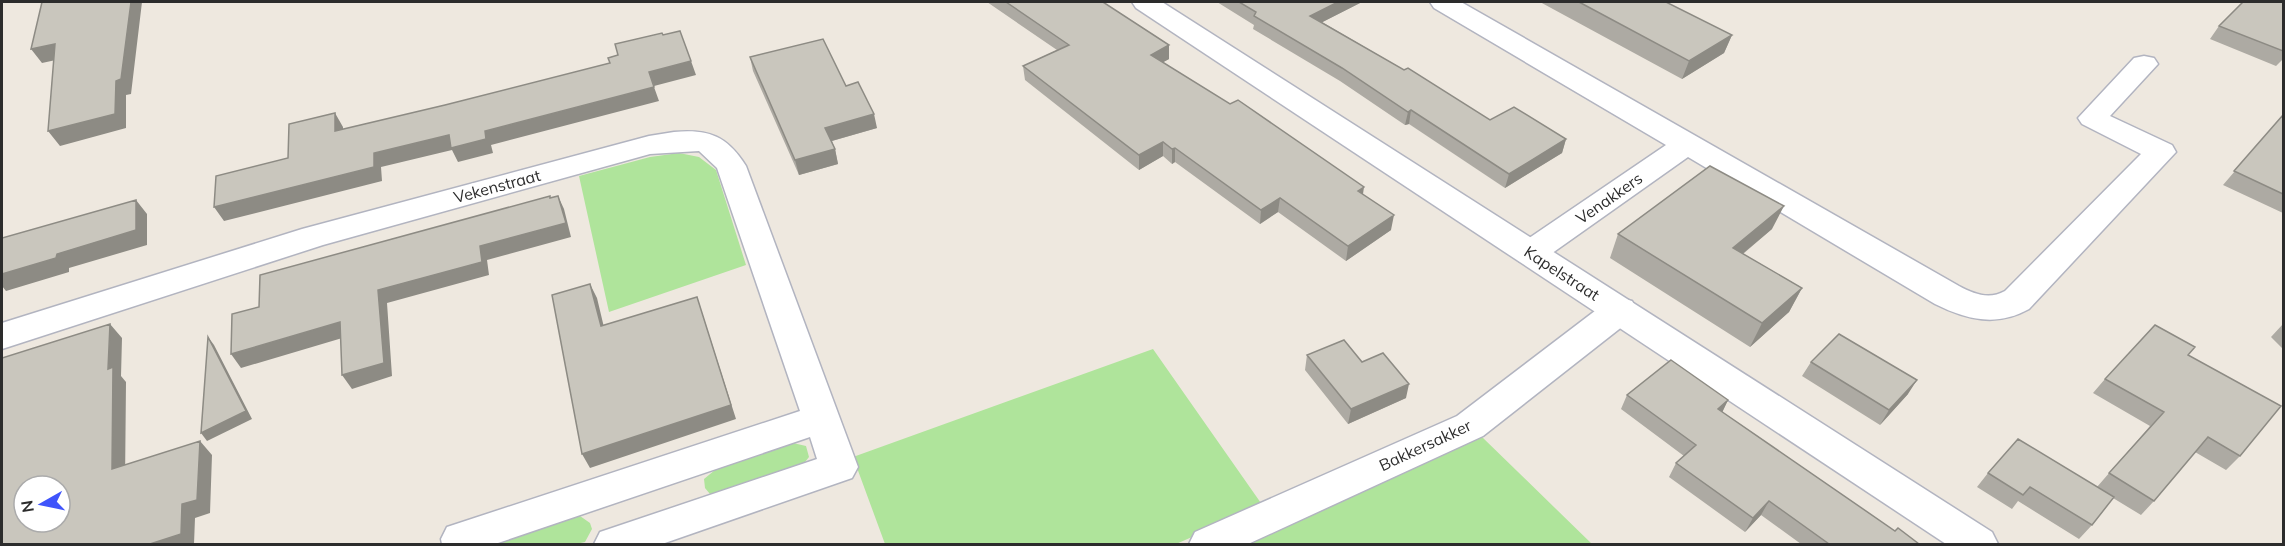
<svg xmlns="http://www.w3.org/2000/svg" width="2285" height="546" font-family="Mulish,sans-serif">
<rect width="100%" height="100%" fill="#eee8df"/>
<!-- green -->
<path fill="#afe49b" d="M 679,153 L 699,157 L 716,170 L 746,265 L 609,312 L 579,176 L 650,157 Z
M 1153,349 L 1263,506 L 1176,544 L 885,544 L 853,457 Z
M 1482,437 L 1592,544 L 1248,544 Z
M 793,443 L 806,446 L 809,457 L 801,467 L 721,494 L 710,494 L 705,488 L 704,479 L 715,470 Z
M 580,516 L 590,523 L 592,529 L 585,542 L 576,544 L 495,544 Z"/>
<g fill="none" stroke-linecap="round" stroke-linejoin="round">
<!-- street casing -->
<g stroke="#b2b4c0" stroke-width="3">
<path id="street" d="M 1430,2 L 1461,2 L 1959,286 C 1974,294 1989,300 2005,291 L 2141,154 L 2082,124 L 2078,118 L 2134,58 L 2144,56 L 2154,58 L 2158,64 L 2110,116 L 2172,145 L 2176,152 L 2029,309 C 1997,327 1967,320 1935,304 L 1688,157 L 1541,261 L 1530,264 L 1519,261 L 1514,253 L 1519,245 L 1666,145 L 1434,8 Z
M 674,132 C 709,129 727,136 746,166 L 858,467 L 852,478 L 662,544 L 594,544 L 600,532 L 817,459 L 810,437 L 495,544 L 442,544 L 441,539 L 447,527 L 800,411 L 717,168 L 699,151 L 650,154 L 323,245 L 2,349 L 2,323 L 302,229 L 649,136 Z
M 1620,298 L 1632,301 L 1637,310 L 1632,319 L 1483,436 L 1248,544 L 1189,544 L 1195,532 L 1457,416 L 1608,301 Z"/>
</g>
<!-- secondary casing -->
<g stroke="#b2b4c0" stroke-width="3">
<path id="secondary" d="M 1132,2 L 1162,2 L 1992,532 L 1998,544 L 1946,544 L 1136,8 Z"/>
</g>
<!-- street -->
<use href="#street" fill="#fff" fill-rule="evenodd"/>
<!-- secondary -->
<use href="#secondary" fill="#fff" fill-rule="evenodd"/>
</g>
<!-- wall -->
<path fill="#adaaa3" d="M 987,2 L 1103,2 L 1169,45 L 1169,59 L 1163,62 L 1363,195 L 1391,230 L 1346,261 L 1278,212 L 1260,224 L 1175,162 L 1172,164 L 1163,156 L 1139,170 L 1025,80 L 1023,66 L 1057,50 Z
M 1217,2 L 1362,2 L 1322,22 L 1490,120 L 1566,139 L 1562,153 L 1505,188 L 1409,124 L 1405,125 L 1340,81 L 1253,29 L 1254,25 Z
M 1540,2 L 1666,2 L 1732,35 L 1724,53 L 1682,79 Z
M 2283,2 L 2283,59 L 2276,66 L 2210,39 L 2219,26 Z
M 750,57 L 846,86 L 877,128 L 832,141 L 835,149 L 838,164 L 799,175 L 753,71 Z
M 2283,115 L 2283,213 L 2223,185 Z
M 1772,229 L 1743,254 L 1802,288 L 1789,312 L 1750,347 L 1610,258 L 1618,234 Z
M 2283,324 L 2283,349 L 2271,337 Z
M 1307,355 L 1406,398 L 1348,424 L 1305,370 Z
M 2188,355 L 2240,456 L 2226,470 L 2195,452 L 2154,501 L 2141,515 L 2113,498 L 2092,525 L 2079,539 L 2018,501 L 2012,509 L 1977,487 L 1988,473 L 2097,487 L 2150,426 L 2093,393 L 2105,379 Z
M 1811,362 L 1908,394 L 1880,425 L 1802,376 Z
M 1627,395 L 1728,400 L 1722,412 L 1895,531 L 1919,544 L 1801,544 L 1761,515 L 1745,532 L 1669,477 L 1676,463 L 1684,456 L 1621,409 Z"/>
<!-- shaded-wall -->
<path fill="#8d8b84" d="M 131,2 L 142,2 L 131,94 L 126,95 L 126,128 L 60,146 L 48,131 L 116,81 Z
M 1338,2 L 1362,2 L 1309,29 L 1310,16 Z
M 1732,35 L 1724,53 L 1682,79 L 1689,61 Z
M 55,44 L 65,58 L 42,63 L 31,49 Z
M 1169,45 L 1169,59 L 1151,69 L 1151,55 Z
M 691,61 L 696,75 L 654,86 L 649,72 Z
M 654,87 L 659,101 L 491,145 L 493,153 L 458,162 L 452,150 L 381,167 L 382,181 L 224,221 L 214,207 L 374,153 L 449,135 L 485,131 Z
M 1411,110 L 1409,124 L 1405,125 L 1408,112 Z
M 335,113 L 343,127 L 343,145 L 335,131 Z
M 874,114 L 877,128 L 828,142 L 825,128 Z
M 1566,139 L 1562,153 L 1505,188 L 1509,174 Z
M 1163,142 L 1163,156 L 1139,170 L 1139,155 Z
M 1175,148 L 1175,162 L 1172,164 L 1172,149 Z
M 835,149 L 838,164 L 799,175 L 795,160 Z
M 1364,187 L 1362,201 L 1358,191 Z
M 558,196 L 564,209 L 571,237 L 487,260 L 489,275 L 387,303 L 392,376 L 352,389 L 342,375 L 378,290 L 480,246 Z
M 1280,198 L 1278,212 L 1260,224 L 1261,210 Z
M 136,200 L 147,214 L 147,245 L 69,268 L 69,272 L 6,291 L 2,286 L 2,274 Z
M 1784,206 L 1772,229 L 1722,271 L 1733,248 Z
M 1394,215 L 1391,230 L 1346,261 L 1348,246 Z
M 590,284 L 597,298 L 607,340 L 601,326 Z
M 1802,288 L 1789,312 L 1750,347 L 1762,323 Z
M 697,297 L 736,419 L 590,468 L 582,454 Z
M 340,322 L 349,336 L 241,368 L 231,354 Z
M 110,324 L 122,338 L 121,376 L 126,382 L 125,483 L 112,469 L 108,369 Z
M 208,337 L 214,345 L 252,419 L 207,441 L 201,433 Z
M 1917,380 L 1908,394 L 1880,425 L 1889,410 Z
M 1409,384 L 1406,398 L 1348,424 L 1351,409 Z
M 1728,400 L 1721,415 L 1718,409 Z
M 200,441 L 212,455 L 210,513 L 195,518 L 194,544 L 150,544 L 182,504 Z
M 1769,501 L 1761,515 L 1745,532 L 1753,518 Z"/>
<!-- building -->
<path fill="#c9c6bd" stroke="#8d8b84" stroke-width="1.5" fill-rule="evenodd" d="M 42,2 L 131,2 L 121,79 L 116,81 L 115,114 L 48,131 L 55,44 L 31,49 Z
M 1006,2 L 1103,2 L 1169,45 L 1151,55 L 1230,104 L 1238,100 L 1364,187 L 1358,191 L 1394,215 L 1348,246 L 1280,198 L 1261,210 L 1175,148 L 1172,149 L 1163,142 L 1139,155 L 1023,66 L 1069,45 Z
M 1239,2 L 1338,2 L 1310,16 L 1404,70 L 1408,68 L 1490,120 L 1514,107 L 1566,139 L 1509,174 L 1411,110 L 1408,112 L 1342,68 L 1254,16 L 1256,12 Z
M 1579,2 L 1666,2 L 1732,35 L 1689,61 Z
M 2243,2 L 2283,2 L 2283,51 L 2219,26 Z
M 680,31 L 691,61 L 649,72 L 654,87 L 485,131 L 486,139 L 451,148 L 449,135 L 374,153 L 374,167 L 214,207 L 216,176 L 288,158 L 289,124 L 335,113 L 335,131 L 445,105 L 610,63 L 608,58 L 618,55 L 615,44 L 662,33 L 663,35 Z
M 823,39 L 846,86 L 858,82 L 874,114 L 825,128 L 835,149 L 795,160 L 750,57 Z
M 2283,115 L 2283,194 L 2234,171 Z
M 1710,166 L 1784,206 L 1733,248 L 1802,288 L 1762,323 L 1618,234 Z
M 550,196 L 550,198 L 558,196 L 566,223 L 480,246 L 482,262 L 378,290 L 384,363 L 342,375 L 340,322 L 231,354 L 232,314 L 259,307 L 260,275 Z
M 136,200 L 136,230 L 57,254 L 56,258 L 2,274 L 2,238 Z
M 590,284 L 601,326 L 697,297 L 731,405 L 582,454 L 552,295 Z
M 110,324 L 108,369 L 113,367 L 112,469 L 200,441 L 197,500 L 182,504 L 181,534 L 150,544 L 2,544 L 2,358 ZM 24,486 L 60,486 L 60,522 L 24,522 Z
M 2155,325 L 2195,347 L 2188,355 L 2281,406 L 2240,456 L 2208,437 L 2154,501 L 2109,473 L 2164,412 L 2105,379 Z
M 1839,334 L 1917,380 L 1889,410 L 1811,362 Z
M 208,337 L 246,411 L 201,433 Z
M 1344,340 L 1362,362 L 1383,353 L 1409,384 L 1351,409 L 1307,355 Z
M 1671,360 L 1728,400 L 1718,409 L 1895,531 L 1898,528 L 1919,544 L 1828,544 L 1829,544 L 1769,501 L 1753,518 L 1676,463 L 1696,445 L 1627,395 Z
M 2018,439 L 2114,497 L 2092,525 L 2030,487 L 2023,495 L 1988,473 Z"/>
<g text-anchor="middle" dominant-baseline="central" stroke-width="6" stroke-linejoin="round" paint-order="stroke">
<!-- street labels -->
<g font-size="16" fill="#2c2c2c" stroke="#fff">
<text transform="translate(497 186) rotate(-15)">Vekenstraat</text>
<text transform="translate(1609 198) rotate(-35)">Venakkers</text>
<text transform="translate(1562 273) rotate(33)">Kapelstraat</text>
<text transform="translate(1425 445) rotate(-25)">Bakkersakker</text>
</g>
</g>
<!-- border -->
<rect width="2285" height="546" fill="none" stroke="#2c2c2c" stroke-width="6"/>
<!-- north arrow -->
<g transform="translate(42 504) rotate(261)"><circle r="28" fill="#ffffff" stroke="#ababab" stroke-width="1.5"/>
<path d="M0-4.5L10 22L0 15L-10 22Z" fill="#3f54fb"/>
<text y="-9" font-size="16" font-weight="bold" text-anchor="middle" fill="#2c2c2c">N</text>
</g>
</svg>
